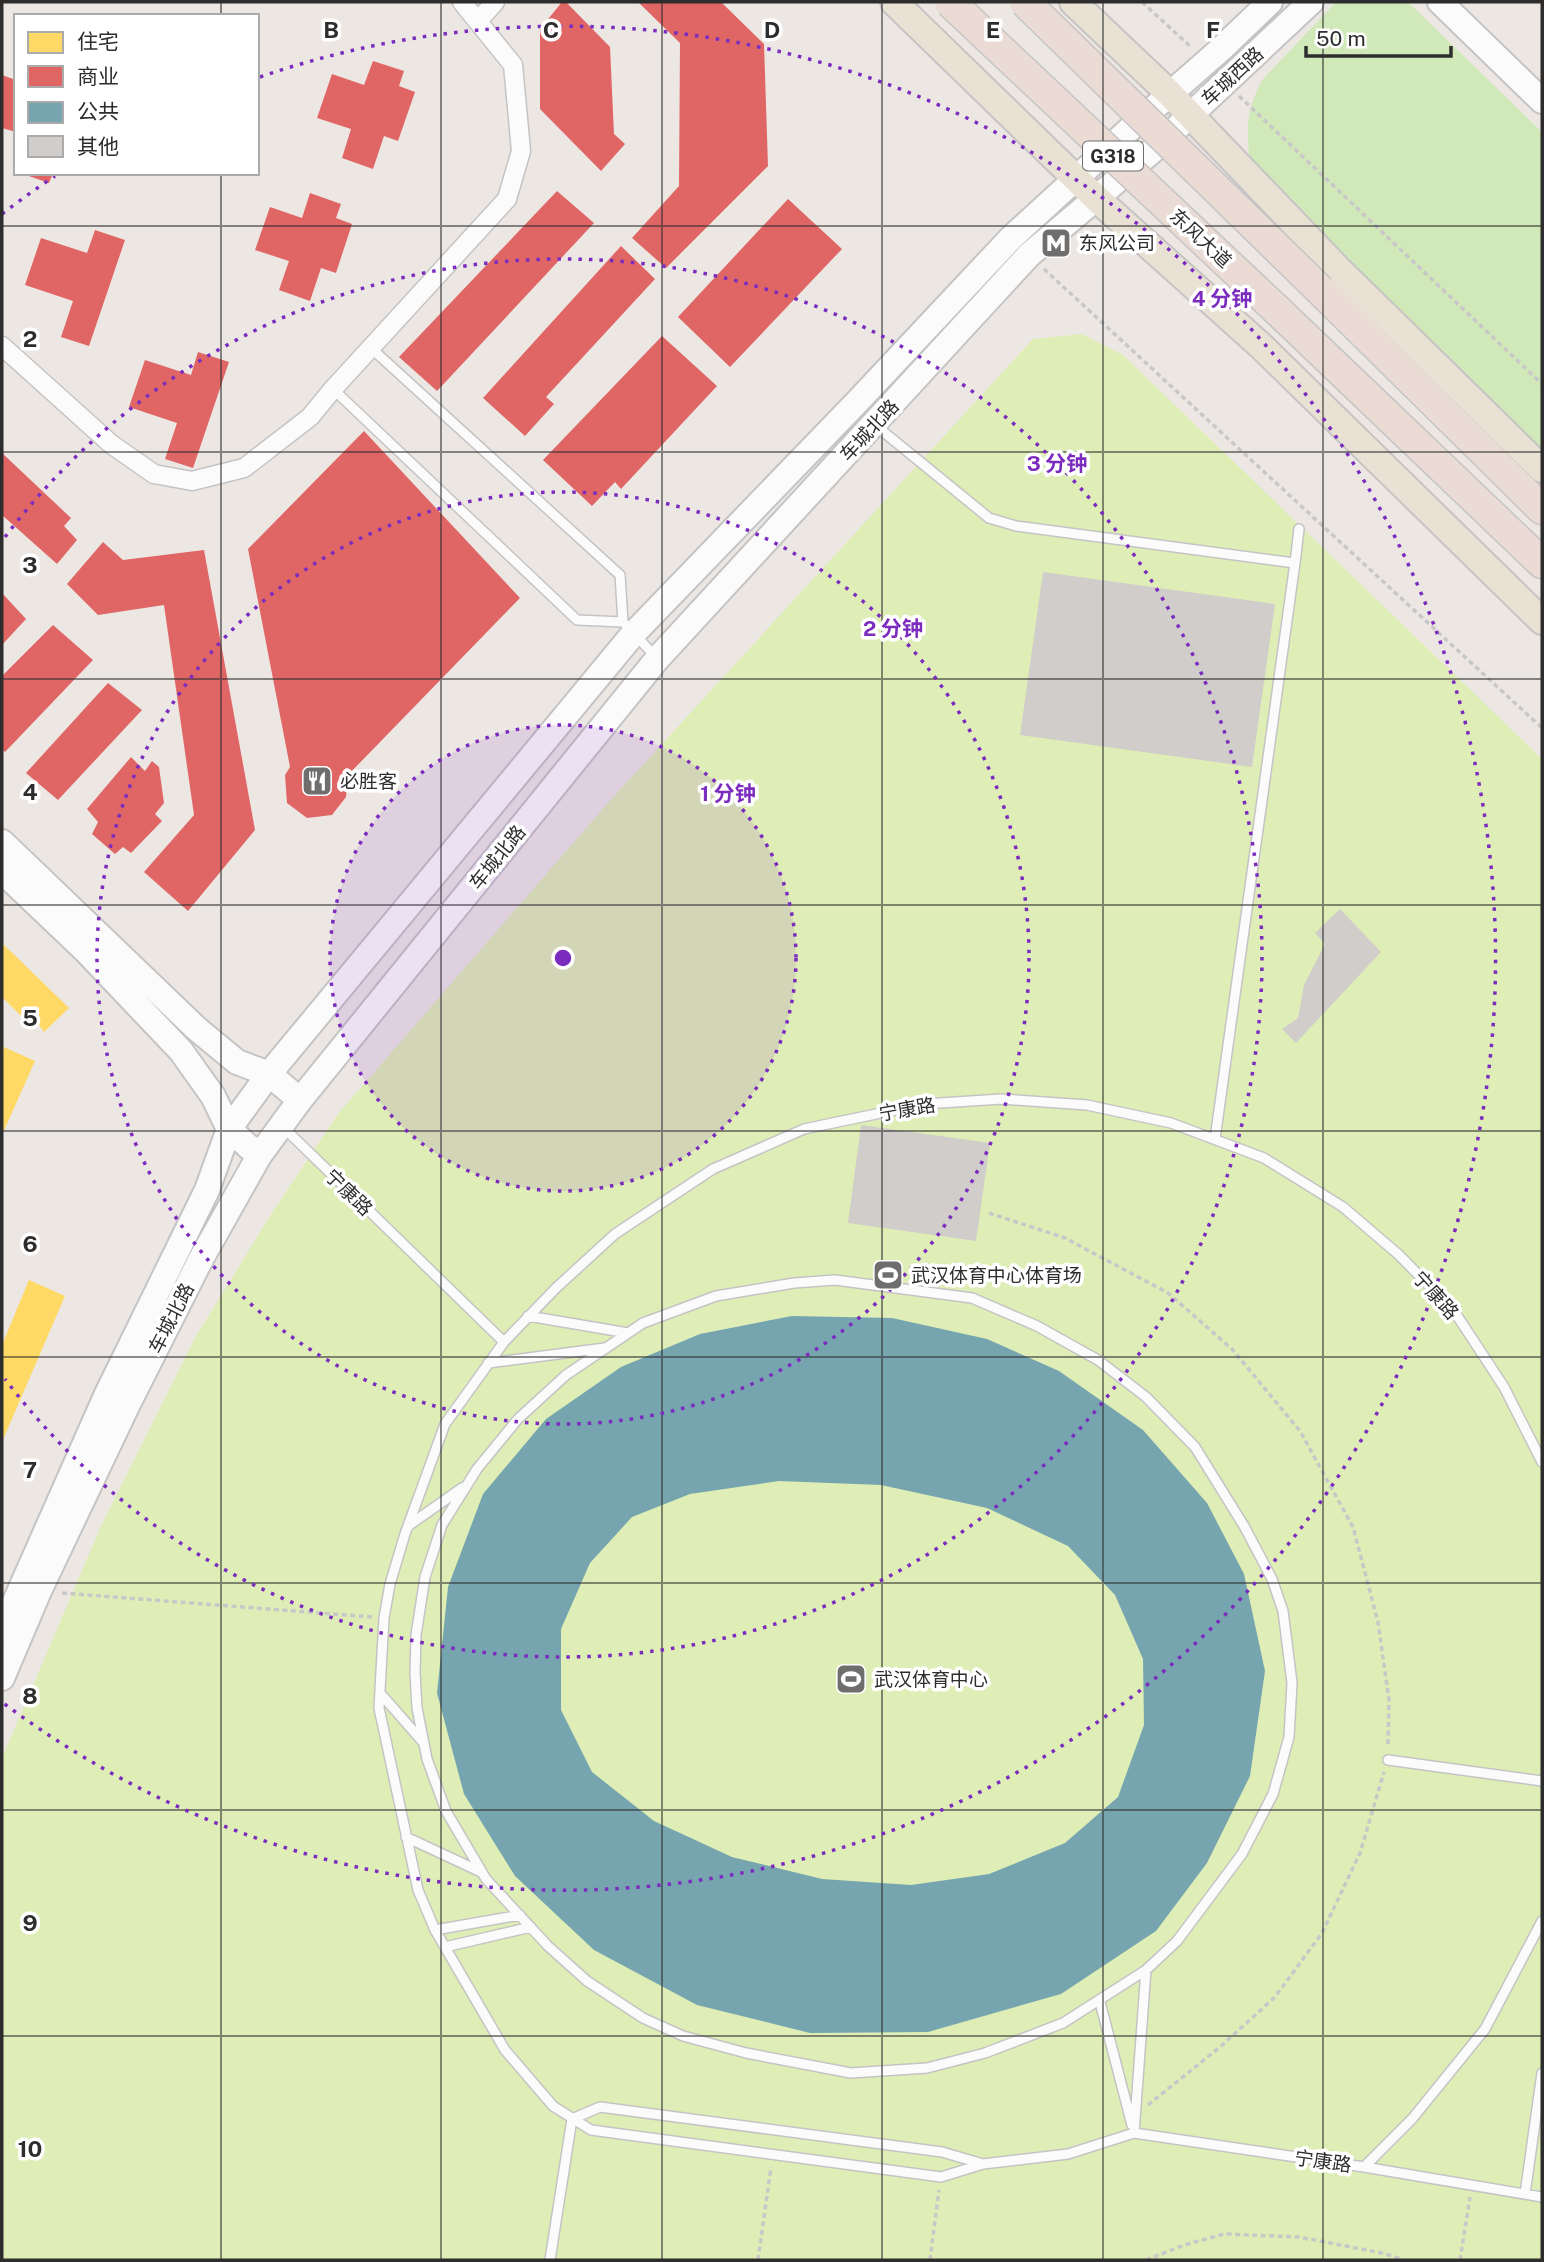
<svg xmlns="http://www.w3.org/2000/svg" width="1544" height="2262" font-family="'Public Sans','Noto Sans SC',sans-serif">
<rect width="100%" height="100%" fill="#ece7e3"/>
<!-- green -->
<path fill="#d1e9b9" d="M 1336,2 L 1408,2 L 1542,132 L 1542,466 L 1250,167 C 1247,129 1244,116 1262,80 Z"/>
<!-- pitch -->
<path fill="#deeeb6" d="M 1082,334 L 1123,355 L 1542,759 L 1542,2260 L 2,2260 L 2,1758 L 101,1526 L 195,1338 L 273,1211 L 338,1114 L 607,804 L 1033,339 Z"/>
<!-- homes -->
<path fill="#ffd966" d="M 2,943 L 69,1008 L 44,1032 L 36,1021 L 31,1026 L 2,997 Z
M 4,1047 L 35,1061 L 2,1135 L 2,1053 Z
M 29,1280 L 65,1296 L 2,1442 L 2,1345 Z"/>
<!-- shops -->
<path fill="#e06666" d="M 562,2 L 566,2 L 610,47 L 614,134 L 625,144 L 601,171 L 540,109 L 540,29 Z
M 638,2 L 721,2 L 764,44 L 768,166 L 666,268 L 632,238 L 679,186 L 680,43 Z
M 373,61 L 404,71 L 399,86 L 415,92 L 398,141 L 384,136 L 373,169 L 342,158 L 351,129 L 317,118 L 332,74 L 364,85 Z
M 2,75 L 16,80 L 16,132 L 2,128 Z
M 20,173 L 53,173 L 49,183 Z
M 557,191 L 594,223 L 437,391 L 399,357 Z
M 310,193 L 341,204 L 336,218 L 352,224 L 336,273 L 321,268 L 310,301 L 279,290 L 289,261 L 255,250 L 270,207 L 302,218 Z
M 788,199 L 842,249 L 730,367 L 678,317 Z
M 95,230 L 125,240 L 89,346 L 61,337 L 73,301 L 25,285 L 41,238 L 87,253 Z
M 621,246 L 655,279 L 546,397 L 554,404 L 525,436 L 483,398 Z
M 662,336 L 717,386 L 621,489 L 615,482 L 592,506 L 543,460 Z
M 198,352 L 229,362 L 193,468 L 165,459 L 177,423 L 129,407 L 145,360 L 191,375 Z
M 364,431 L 520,598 L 348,775 L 346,797 L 332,815 L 307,818 L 287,803 L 285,775 L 290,767 L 248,549 Z
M 2,453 L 71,518 L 64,526 L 77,540 L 57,564 L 2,515 Z
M 103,542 L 123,560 L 204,550 L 255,830 L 188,911 L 144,872 L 194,815 L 164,605 L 98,615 L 67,584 Z
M 2,593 L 26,619 L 2,645 Z
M 53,625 L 93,660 L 5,752 L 2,749 L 2,676 Z
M 108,683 L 142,710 L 58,800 L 26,773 Z
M 131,757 L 145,771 L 152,761 L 159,767 L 164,803 L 155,814 L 162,821 L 131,853 L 123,847 L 115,854 L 92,834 L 98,822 L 87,809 Z"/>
<!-- public -->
<path fill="#76a5af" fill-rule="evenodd" d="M 792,1316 L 892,1318 L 987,1339 L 1059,1371 L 1143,1430 L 1207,1503 L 1244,1574 L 1265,1671 L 1250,1776 L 1207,1863 L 1156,1931 L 1061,1994 L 928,2032 L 810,2033 L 697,2005 L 594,1950 L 515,1876 L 464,1794 L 437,1693 L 448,1587 L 483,1494 L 546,1419 L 621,1367 L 700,1334 ZM 779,1481 L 881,1485 L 987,1508 L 1068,1546 L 1115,1595 L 1143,1659 L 1144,1725 L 1118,1797 L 1065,1843 L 989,1874 L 911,1885 L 822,1879 L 732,1857 L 654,1821 L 592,1772 L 561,1710 L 561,1629 L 590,1563 L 632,1517 L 690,1494 Z"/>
<!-- building -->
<path fill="#d1cdca" d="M 1043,572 L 1275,604 L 1252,767 L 1020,735 Z
M 1340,909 L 1381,952 L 1296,1043 L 1282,1029 L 1298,1018 L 1304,985 L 1325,944 L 1315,933 Z
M 861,1125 L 990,1143 L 976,1241 L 848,1223 Z"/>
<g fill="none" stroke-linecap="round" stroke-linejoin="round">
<!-- lane casing -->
<g stroke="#c5c4c4" stroke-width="12">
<path id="lane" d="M 371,348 L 620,575 L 623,622
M 333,389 L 577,620 L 623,622 L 655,656
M 875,425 L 989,518 L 1016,526 L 1295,563 L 1215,1139
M 1295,563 L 1299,529
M 282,1126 L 504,1342 L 556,1288 L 615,1234 L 713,1169 L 804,1129 L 924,1104 L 1002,1099 L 1087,1105 L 1171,1123 L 1264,1158 L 1343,1207 L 1399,1255 L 1454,1311 L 1504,1387 L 1542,1462
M 835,1280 L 972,1298 L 1037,1326 L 1098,1360 L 1146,1397 L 1195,1447 L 1244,1526 L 1272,1579 L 1283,1611 L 1292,1683 L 1289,1737 L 1273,1794 L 1242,1854 L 1177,1941 L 1146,1970 L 1063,2023 L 985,2053 L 927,2068 L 851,2073 L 746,2053 L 683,2036 L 643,2018 L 587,1981 L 548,1946 L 486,1879 L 446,1811 L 427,1759 L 417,1708 L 415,1673 L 416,1635 L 425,1577 L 442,1525 L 477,1469 L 518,1419 L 566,1375 L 643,1323 L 716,1296 L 794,1283 Z
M 528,1316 L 628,1333
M 504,1342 L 445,1424 L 405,1534 L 390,1584 L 384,1618 L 379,1708 L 418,1890 L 435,1930 L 505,2050 L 553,2106 L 591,2130 L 941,2177 L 983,2164 L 1068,2154 L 1134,2133 L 1364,2167 L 1412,2119 L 1485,2029 L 1542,1921
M 488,1363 L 605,1348
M 408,1526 L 462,1488
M 380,1693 L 423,1742
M 1388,1760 L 1542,1781
M 406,1837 L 481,1872
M 435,1930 L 520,1915
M 445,1947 L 531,1927
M 1100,2002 L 1132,2125
M 572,2119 L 600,2107 L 942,2152 L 983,2164
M 1134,2133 L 1146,1970
M 1364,2167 L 1542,2197
M 1525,2194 L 1542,2073
M 550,2260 L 572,2119"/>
</g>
<!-- street casing -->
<g stroke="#c5c4c4" stroke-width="21">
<path id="street" d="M 478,21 L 495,2
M 2,346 L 111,444 L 154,474 L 192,481 L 244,468 L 310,417 L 333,389 L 507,199 L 521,151 L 513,65 L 462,2"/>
</g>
<!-- secondary casing -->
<g stroke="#c5c4c4" stroke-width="28">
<path id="secondary" d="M 1440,2 L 1542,101
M 2,842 L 197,1029 L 237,1062 L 269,1074 L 300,1100
M 2,871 L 85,950 L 181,1051 L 213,1096 L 229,1129 L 259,1156
M 2,1631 L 106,1396 L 207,1190 L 229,1129 L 269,1074 L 634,633 L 858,401 L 1011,238 L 1130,129 L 1220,50 L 1270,2
M 2,1678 L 39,1591 L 127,1406 L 201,1259 L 259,1156 L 300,1100 L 658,658 L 1029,255 L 1152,151 L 1311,2"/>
</g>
<!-- primary casing -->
<g stroke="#c6c4c3" stroke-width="30">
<path id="primary" d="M 894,2 L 1096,198 L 1261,346 L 1542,621
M 1073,2 L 1170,94 L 1339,270 L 1542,469"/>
</g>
<!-- highway casing -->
<g stroke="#c6c4c3" stroke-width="33">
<path id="highway" d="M 1320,290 L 1542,509
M 1277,310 L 1542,563"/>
</g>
<!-- path -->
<path stroke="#c8c8c8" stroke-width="3.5" stroke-dasharray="5 3.5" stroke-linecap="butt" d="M 1142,2 L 1192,48
M 1239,96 L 1542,384
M 1044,269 L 1542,728
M 989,1213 L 1065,1238 L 1168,1293 L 1232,1349 L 1300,1431 L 1353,1527 L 1378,1622 L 1389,1700 L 1388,1747
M 62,1593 L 372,1617
M 1148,2105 L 1220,2047 L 1275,1997 L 1322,1933 L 1360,1853 L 1384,1772
M 758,2260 L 771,2167
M 930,2260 L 939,2190
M 1146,2260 L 1184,2245 L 1224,2234 L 1299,2237 L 1382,2253 L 1404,2260
M 1460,2260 L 1470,2197"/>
<!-- lane -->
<use href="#lane" stroke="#fcfbfb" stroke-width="9"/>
<!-- street -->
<use href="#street" stroke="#fcfbfb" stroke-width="18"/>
<!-- secondary -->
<use href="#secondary" stroke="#fcfbfb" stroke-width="24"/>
<!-- primary -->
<use href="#primary" stroke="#e9e2d4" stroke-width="26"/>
<!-- highway -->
<use href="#highway" stroke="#eadcd5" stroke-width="30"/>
<!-- highway-bridge casing -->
<g stroke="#c6c4c3" stroke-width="33" stroke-linecap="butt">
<path id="highway-bridge" d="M 950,2 L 1277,310
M 1025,2 L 1320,290"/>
</g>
<!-- highway-bridge -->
<use href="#highway-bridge" stroke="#eadcd5" stroke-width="30"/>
</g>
<!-- grid -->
<path fill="none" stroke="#2d2d2d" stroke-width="2" stroke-opacity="0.55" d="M 221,2 L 221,16M 441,2 L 441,2260M 662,2 L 662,2260M 882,2 L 882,2260M 1103,2 L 1103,2260M 1323,2 L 1323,2260M 221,173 L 221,2260M 2,226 L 1542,226M 2,452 L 1542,452M 2,679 L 1542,679M 2,905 L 1542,905M 2,1131 L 1542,1131M 2,1357 L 1542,1357M 2,1583 L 1542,1583M 2,1810 L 1542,1810M 2,2036 L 1542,2036"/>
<!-- distance rings -->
<circle cx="563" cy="958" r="233" fill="#7b2cbf" fill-opacity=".12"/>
<g fill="none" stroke="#7b2cbf" stroke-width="3.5" stroke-dasharray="3.5 7">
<circle cx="563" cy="958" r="233"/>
<circle cx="563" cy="958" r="466"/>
<path d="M5 537A699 699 0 1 1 5 1379"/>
<path d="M2 214A932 932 0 0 1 55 176M260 77A932 932 0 1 1 2 1702"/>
</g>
<!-- icons -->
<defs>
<g id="metro-square" transform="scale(1.575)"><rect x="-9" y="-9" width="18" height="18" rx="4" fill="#706e6d" stroke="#fff"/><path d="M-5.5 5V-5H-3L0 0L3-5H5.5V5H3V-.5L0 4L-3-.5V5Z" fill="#fff"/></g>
<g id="restaurant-square" transform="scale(1.575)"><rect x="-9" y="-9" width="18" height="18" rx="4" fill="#706e6d" stroke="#fff"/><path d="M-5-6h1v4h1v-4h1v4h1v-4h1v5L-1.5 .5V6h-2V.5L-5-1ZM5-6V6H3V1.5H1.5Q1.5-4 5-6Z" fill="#fff"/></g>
<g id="stadium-square" transform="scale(1.575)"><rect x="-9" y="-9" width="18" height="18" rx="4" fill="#706e6d" stroke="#fff"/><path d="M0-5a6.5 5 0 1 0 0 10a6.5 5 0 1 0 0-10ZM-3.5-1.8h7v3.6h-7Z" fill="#fff"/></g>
</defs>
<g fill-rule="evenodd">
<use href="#metro-square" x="1056" y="243"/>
<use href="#restaurant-square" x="317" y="781"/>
<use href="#stadium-square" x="888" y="1275"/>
<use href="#stadium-square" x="851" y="1679"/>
</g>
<g text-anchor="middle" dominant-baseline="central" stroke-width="7" stroke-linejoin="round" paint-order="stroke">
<!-- shield labels -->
<rect fill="#fff" stroke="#6c6c6c" stroke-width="2" x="1083" y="141.5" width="60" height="29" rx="5"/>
<g font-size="18" font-weight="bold" fill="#2d2d2d">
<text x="1113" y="156">G318</text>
</g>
<!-- street labels -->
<g font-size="19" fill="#2d2d2d" stroke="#fff">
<text transform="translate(1232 76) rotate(-43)">车城西路</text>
<text transform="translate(1201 238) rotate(43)">东风大道</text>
<text transform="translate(869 430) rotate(-47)">车城北路</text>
<text transform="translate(497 857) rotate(-51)">车城北路</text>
<text transform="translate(907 1109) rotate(-10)">宁康路</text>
<text transform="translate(349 1192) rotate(44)">宁康路</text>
<text transform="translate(1436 1295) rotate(48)">宁康路</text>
<text transform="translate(171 1318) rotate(-63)">车城北路</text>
<text transform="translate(1323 2161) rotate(8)">宁康路</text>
</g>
<!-- poi labels -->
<g font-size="19" fill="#2d2d2d" stroke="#fff" text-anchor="start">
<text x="1079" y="243">东风公司</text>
<text x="340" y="781">必胜客</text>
<text x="911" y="1275">武汉体育中心体育场</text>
<text x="874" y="1679">武汉体育中心</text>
</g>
</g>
<g font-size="23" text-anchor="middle" font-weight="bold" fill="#2d2d2d" stroke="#fff" stroke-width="7" stroke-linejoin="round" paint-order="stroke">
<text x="331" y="38">B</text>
<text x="551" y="38">C</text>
<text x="772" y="38">D</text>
<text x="993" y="38">E</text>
<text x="1213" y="38">F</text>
<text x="30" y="347">2</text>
<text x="30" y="573">3</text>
<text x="30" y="800">4</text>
<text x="30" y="1026">5</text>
<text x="30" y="1252">6</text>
<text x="30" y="1478">7</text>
<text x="30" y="1704">8</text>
<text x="30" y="1931">9</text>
<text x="30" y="2157">10</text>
</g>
<circle cx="563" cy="958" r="10" fill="#7b2cbf" stroke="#fff" stroke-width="3.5"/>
<g font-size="21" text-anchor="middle" font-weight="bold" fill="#7b2cbf" stroke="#fff" stroke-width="7" stroke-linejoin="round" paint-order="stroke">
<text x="1222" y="306">4 分钟</text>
<text x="1057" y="471">3 分钟</text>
<text x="893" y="636">2 分钟</text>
<text x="728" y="801">1 分钟</text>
</g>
<!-- border -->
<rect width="1544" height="2262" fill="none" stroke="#2d2d2d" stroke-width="7"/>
<!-- legend -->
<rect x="14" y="14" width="245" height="161" fill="#ffffff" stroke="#ababab" stroke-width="2"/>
<rect x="28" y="32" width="35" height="21" fill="#ffd966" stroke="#ababab" stroke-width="2"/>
<text x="77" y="49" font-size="21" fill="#2d2d2d">住宅</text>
<rect x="28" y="66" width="35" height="21" fill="#e06666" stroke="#ababab" stroke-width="2"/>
<text x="77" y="84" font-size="21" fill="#2d2d2d">商业</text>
<rect x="28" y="102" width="35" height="21" fill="#76a5af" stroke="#ababab" stroke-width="2"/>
<text x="77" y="119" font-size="21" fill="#2d2d2d">公共</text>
<rect x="28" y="136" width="35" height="21" fill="#d1cdca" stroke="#ababab" stroke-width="2"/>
<text x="77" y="154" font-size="21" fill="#2d2d2d">其他</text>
<!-- scale -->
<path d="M1306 46v10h145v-10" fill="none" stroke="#2d2d2d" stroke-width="3.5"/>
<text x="1316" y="46" font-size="21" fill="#2d2d2d" stroke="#ffffff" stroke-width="5" paint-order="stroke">50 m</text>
</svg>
